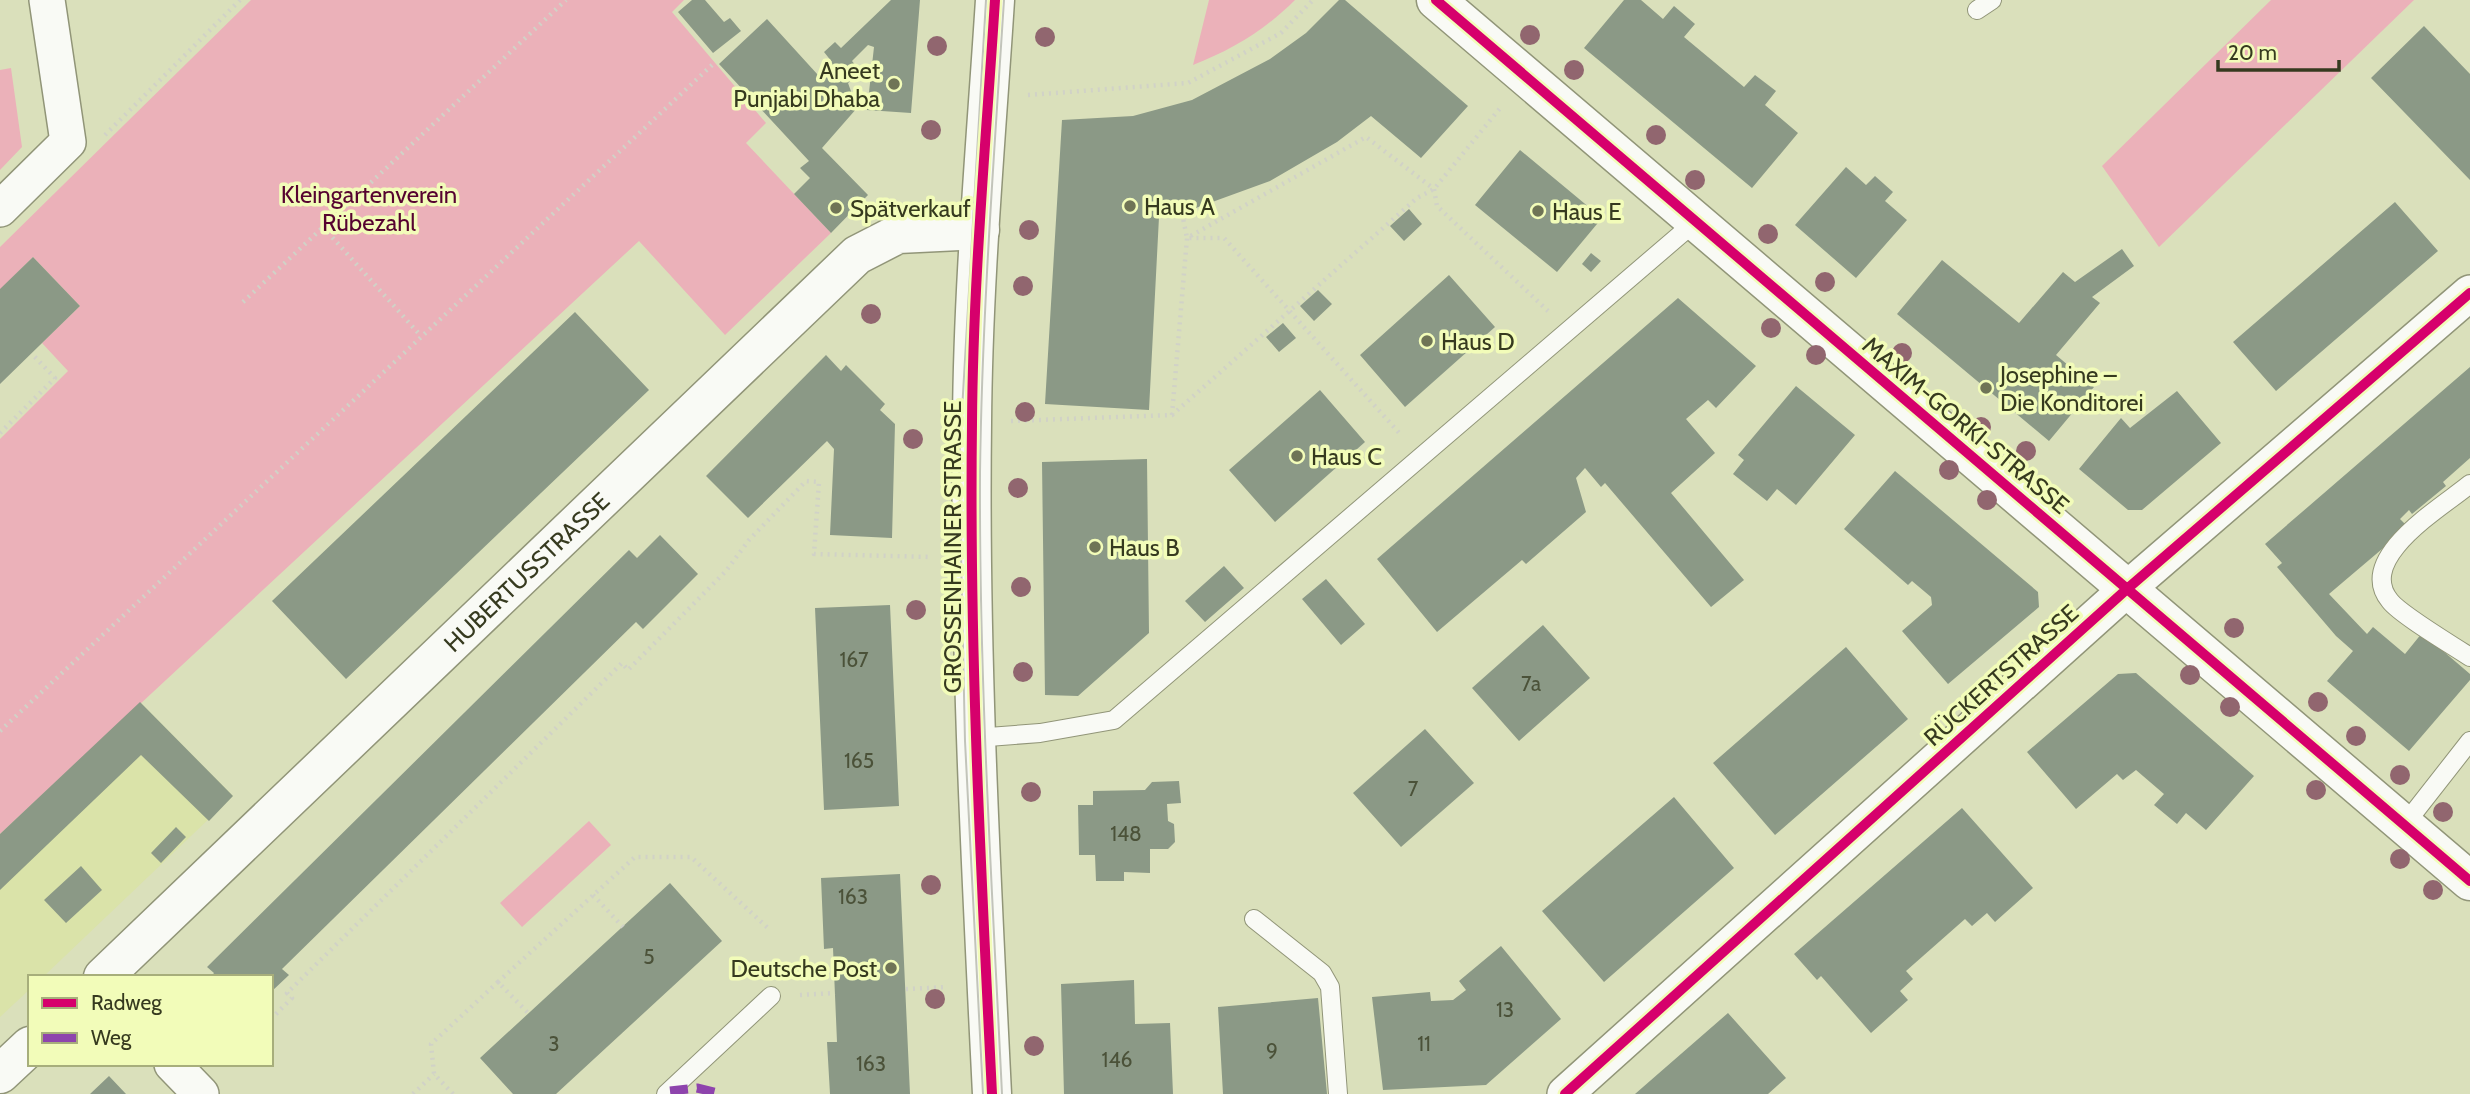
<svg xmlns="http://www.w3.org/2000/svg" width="2470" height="1094" font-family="Cabin,sans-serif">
<rect width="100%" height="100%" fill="#dae0bb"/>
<!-- built -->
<path fill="#dae3a9" d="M 140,702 L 233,796 L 43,977 L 30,977 L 30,989 L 0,1017 L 0,834 Z"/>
<!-- green -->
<path fill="#ebb1b9" d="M 251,0 L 684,0 L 672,12 L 766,123 L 746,143 L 831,233 L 725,335 L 639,241 L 0,834 L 0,439 L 68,371 L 42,343 L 80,306 L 33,257 L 0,290 L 0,247 Z
M 1209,0 L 1295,0 C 1265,30 1232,50 1193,65 Z
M 2271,0 L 2414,0 L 2159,247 L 2102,166 Z
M 11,68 L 22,147 L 0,170 L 0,70 Z
M 589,821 L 611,845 L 522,927 L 500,903 Z"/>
<!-- building -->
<path fill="#8b9986" d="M 692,0 L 705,0 L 724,22 L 730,18 L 741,31 L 713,53 L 678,12 Z
M 891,0 L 920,0 L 911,113 L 867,110 L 874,47 L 868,45 L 852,61 L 861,72 L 848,83 L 857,108 L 822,148 L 868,195 L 831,233 L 794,194 L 810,178 L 800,168 L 809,161 L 719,64 L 767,19 L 818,75 L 832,62 L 824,52 L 835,42 L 841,48 Z
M 1339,0 L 1345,0 L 1468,106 L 1421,158 L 1371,116 L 1337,142 L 1270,181 L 1182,213 L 1159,217 L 1149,410 L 1045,404 L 1062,120 L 1133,116 L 1192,100 L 1270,59 L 1306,33 Z
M 1624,0 L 1641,0 L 1663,19 L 1674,6 L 1695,24 L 1684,37 L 1744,87 L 1755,75 L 1776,91 L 1765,105 L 1798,133 L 1752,188 L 1584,48 Z
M 2424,26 L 2470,74 L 2470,180 L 2371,78 Z
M 1520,150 L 1602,218 L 1557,272 L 1475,205 Z
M 1846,167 L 1866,185 L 1875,176 L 1893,192 L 1885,201 L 1907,220 L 1856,278 L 1795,225 Z
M 2395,202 L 2438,251 L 2276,391 L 2233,342 Z
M 1409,209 L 1422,224 L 1404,241 L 1390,226 Z
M 2122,249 L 2134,266 L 2092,297 L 2100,303 L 2056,355 L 2094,387 L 2049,441 L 1897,314 L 1942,260 L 2019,323 L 2063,272 L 2075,282 Z
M 1591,253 L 1601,261 L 1591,272 L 1582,264 Z
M 33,257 L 80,306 L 0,384 L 0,289 Z
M 1449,275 L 1495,327 L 1405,407 L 1360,355 Z
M 1318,290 L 1332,304 L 1314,321 L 1300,306 Z
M 1678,298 L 1756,366 L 1716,408 L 1708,400 L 1686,419 L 1715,453 L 1671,493 L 1744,580 L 1711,607 L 1605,483 L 1601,487 L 1585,468 L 1576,478 L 1586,512 L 1526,564 L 1522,560 L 1437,632 L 1377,559 Z
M 575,312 L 649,390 L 346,679 L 272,601 Z
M 1283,323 L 1296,338 L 1279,352 L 1266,337 Z
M 826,355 L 841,371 L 846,365 L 885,404 L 880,410 L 895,424 L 892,538 L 830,535 L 834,449 L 827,441 L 748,518 L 706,476 Z
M 2470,367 L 2470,458 L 2443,482 L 2446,486 L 2412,514 L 2409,510 L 2400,519 L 2408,527 L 2329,594 L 2367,634 L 2373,627 L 2405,654 L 2422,633 L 2470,674 L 2470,680 L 2409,751 L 2327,681 L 2353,651 L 2336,636 L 2277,567 L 2282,563 L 2265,544 Z
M 1796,386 L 1855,435 L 1796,505 L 1777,489 L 1767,501 L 1733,474 L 1744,460 L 1738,455 Z
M 1320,390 L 1365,442 L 1275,522 L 1229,470 Z
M 2177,391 L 2221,443 L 2142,510 L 2128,510 L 2079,469 L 2121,418 L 2130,428 Z
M 1147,459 L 1149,633 L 1078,696 L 1045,695 L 1042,462 Z
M 1895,471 L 2038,592 L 2039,607 L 1948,684 L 1902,631 L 1932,605 L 1931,597 L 1912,581 L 1908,585 L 1844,529 Z
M 660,535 L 698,574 L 643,629 L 636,622 L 282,969 L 289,975 L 271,992 L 271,977 L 211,977 L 214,973 L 207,967 L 629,550 L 637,558 Z
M 1224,566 L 1244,588 L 1205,622 L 1185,601 Z
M 1326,579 L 1365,624 L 1341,645 L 1302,599 Z
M 890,605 L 899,806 L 824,810 L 815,608 Z
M 1543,625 L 1590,678 L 1519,741 L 1472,688 Z
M 1846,647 L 1908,719 L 1775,835 L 1713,763 Z
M 2136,673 L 2254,776 L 2206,830 L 2186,813 L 2177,824 L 2154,805 L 2164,794 L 2136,770 L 2123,780 L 2117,774 L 2076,809 L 2027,752 L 2118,674 Z
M 140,702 L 233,796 L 209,821 L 141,755 L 0,890 L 0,834 Z
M 1425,729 L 1474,783 L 1401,847 L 1353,793 Z
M 1179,781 L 1181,803 L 1167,804 L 1168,821 L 1174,824 L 1175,842 L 1168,849 L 1150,849 L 1150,873 L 1124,872 L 1124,881 L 1096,881 L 1095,855 L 1079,855 L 1078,805 L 1093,805 L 1093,791 L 1145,790 L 1152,782 Z
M 1674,797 L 1734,868 L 1604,982 L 1542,911 Z
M 1962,808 L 2033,888 L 1995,922 L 1987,913 L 1972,926 L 1965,919 L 1906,971 L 1913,979 L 1900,991 L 1908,1000 L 1871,1033 L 1821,976 L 1817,980 L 1794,954 Z
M 176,827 L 186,837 L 161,863 L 151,853 Z
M 81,866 L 102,890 L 66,923 L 44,900 Z
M 900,874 L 910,1094 L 830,1094 L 827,1042 L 837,1042 L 833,948 L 824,949 L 821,878 Z
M 670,883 L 722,941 L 556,1094 L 513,1094 L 480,1058 Z
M 1501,946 L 1561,1019 L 1486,1085 L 1383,1090 L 1372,997 L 1430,992 L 1431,1001 L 1453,1000 L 1466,990 L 1459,981 Z
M 1134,980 L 1135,1024 L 1170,1023 L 1173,1094 L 1064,1094 L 1061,984 Z
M 1318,998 L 1327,1094 L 1223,1094 L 1218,1007 Z
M 1728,1013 L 1786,1078 L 1768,1094 L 1635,1094 Z
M 109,1076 L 126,1094 L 90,1094 Z"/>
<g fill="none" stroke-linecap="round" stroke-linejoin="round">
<!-- service casing -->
<g stroke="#919578" stroke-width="20">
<path id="service" d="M 1977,10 L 1992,0
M 2470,484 C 2441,508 2355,558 2390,601 C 2401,615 2452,645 2470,657
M 975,738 L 1040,733 L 1114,720 L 1695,222
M 2405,824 L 2470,741
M 1254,919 L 1322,973 L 1330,987 L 1338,1094
M 666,1094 L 771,996"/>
</g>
<!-- minor casing -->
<g stroke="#919578" stroke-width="38">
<path id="minor" d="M 0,209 L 68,142 L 47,0
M 172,1064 L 201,1094
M 1565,1094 L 2127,589 L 2470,293"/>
</g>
<!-- tertiary casing -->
<g stroke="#919578" stroke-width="41">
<g id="tertiary">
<path d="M 1436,0 L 2470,881"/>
<path id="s1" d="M 103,977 L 857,255 L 898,234 L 980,230"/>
<path d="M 0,1074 L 30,1046"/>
</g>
</g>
<!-- secondary casing -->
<g stroke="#919578" stroke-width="41">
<path id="secondary" d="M 992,1094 C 981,870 969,647 972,423 C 973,282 986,141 995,0"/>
</g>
<!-- path -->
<path stroke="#d1d2c7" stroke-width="4.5" stroke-dasharray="2 5" stroke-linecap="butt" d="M 1028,95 L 1188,83 L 1281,33 L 1313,0
M 105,135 L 240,0
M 1182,213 L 1187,238 L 1224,238 L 1401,435
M 323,227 L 421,336
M 243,302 L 566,0
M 1172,415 L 1187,238 L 1366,137 L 1434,189 L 1437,206 L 1548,311
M 1011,421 L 1172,415 L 1417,198 L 1434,189 L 1501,107
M 0,433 L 55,378 L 32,354
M 0,731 L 712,65
M 593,895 L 623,927
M 498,982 L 635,857 L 691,857 L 770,930
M 906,989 L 947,987
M 800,995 L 835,993
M 271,1019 L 292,998 L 287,993 L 622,663 L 628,670 L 726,571 L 749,540 L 806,481 L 819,482 L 814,554 L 932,557
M 413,1094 L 434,1074
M 453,1094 L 434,1074 L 431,1044 L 498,982 L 529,1014"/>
<!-- service -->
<use href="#service" stroke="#f9faf5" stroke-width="18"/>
<!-- minor -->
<use href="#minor" stroke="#f9faf5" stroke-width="35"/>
<!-- tertiary -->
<use href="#tertiary" stroke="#f9faf5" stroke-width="38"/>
<!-- secondary -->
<use href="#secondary" stroke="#f9faf5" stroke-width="38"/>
<!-- tram -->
<path stroke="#c2c4ba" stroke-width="2" d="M 983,1094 L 965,741 L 959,462 L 986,0
M 1002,1094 C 992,887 979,680 980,473 C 982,315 994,157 1004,0"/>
<!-- quiet -->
<path stroke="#8e44ad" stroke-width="9" stroke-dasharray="18 9" stroke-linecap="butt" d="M 670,1091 L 697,1088 L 722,1094"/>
<!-- cycleway casing -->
<g stroke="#f2fcb9" stroke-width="15">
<path id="cycleway" d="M 1436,0 L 2470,881
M 992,1094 C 981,870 969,647 972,423 C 973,282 986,141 995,0
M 1565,1094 L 2127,589 L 2470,293"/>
</g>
<!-- cycleway -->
<use href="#cycleway" stroke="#d6006c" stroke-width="10"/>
</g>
<!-- trees -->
<g fill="#91666f">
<circle cx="1530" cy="35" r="10"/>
<circle cx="1045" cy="37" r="10"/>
<circle cx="937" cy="46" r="10"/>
<circle cx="1574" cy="70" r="10"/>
<circle cx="931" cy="130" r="10"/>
<circle cx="1656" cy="135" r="10"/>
<circle cx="1695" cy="180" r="10"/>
<circle cx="1029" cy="230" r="10"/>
<circle cx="1768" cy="234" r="10"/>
<circle cx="1825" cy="282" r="10"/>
<circle cx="1023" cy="286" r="10"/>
<circle cx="871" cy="314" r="10"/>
<circle cx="1771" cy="328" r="10"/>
<circle cx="1902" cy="353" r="10"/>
<circle cx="1816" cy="355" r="10"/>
<circle cx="1025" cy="412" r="10"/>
<circle cx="1981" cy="427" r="10"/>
<circle cx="913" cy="439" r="10"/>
<circle cx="2026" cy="451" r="10"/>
<circle cx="1949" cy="470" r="10"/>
<circle cx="1018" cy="488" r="10"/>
<circle cx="1987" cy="500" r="10"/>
<circle cx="1021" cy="587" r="10"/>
<circle cx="916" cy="610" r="10"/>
<circle cx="2234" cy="628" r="10"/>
<circle cx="1023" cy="672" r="10"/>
<circle cx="2190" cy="675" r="10"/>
<circle cx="2318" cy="702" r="10"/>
<circle cx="2230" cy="707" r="10"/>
<circle cx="2356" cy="736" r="10"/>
<circle cx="2400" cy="775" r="10"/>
<circle cx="2316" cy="790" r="10"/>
<circle cx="1031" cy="792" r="10"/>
<circle cx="2443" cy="812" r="10"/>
<circle cx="2400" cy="859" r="10"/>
<circle cx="931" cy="885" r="10"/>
<circle cx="2433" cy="890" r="10"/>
<circle cx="935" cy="999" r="10"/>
<circle cx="1034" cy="1046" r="10"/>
</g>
<!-- markers -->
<g fill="#6f7456" stroke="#f2fcb9" stroke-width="2.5">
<circle cx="894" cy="84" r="7"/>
<circle cx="1130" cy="206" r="7"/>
<circle cx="836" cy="208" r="7"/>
<circle cx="1538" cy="211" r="7"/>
<circle cx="1427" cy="341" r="7"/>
<circle cx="1986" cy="388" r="7"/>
<circle cx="1297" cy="456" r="7"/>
<circle cx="1095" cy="547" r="7"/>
<circle cx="891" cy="968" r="7"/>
</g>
<g text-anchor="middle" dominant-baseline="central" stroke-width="7" stroke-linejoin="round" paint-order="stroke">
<!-- number labels -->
<g font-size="21" fill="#4b5239">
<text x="854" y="659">167</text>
<text x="1531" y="683">7a</text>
<text x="859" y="760">165</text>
<text x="1413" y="788">7</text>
<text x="1126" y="833">148</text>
<text x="853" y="896">163</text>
<text x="649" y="956">5</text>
<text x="1505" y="1009">13</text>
<text x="554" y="1043">3</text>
<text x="1424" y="1043">11</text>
<text x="1272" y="1050">9</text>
<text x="1117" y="1059">146</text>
<text x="871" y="1063">163</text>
</g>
<!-- poi labels -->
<g font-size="24" fill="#363a1f" stroke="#f2fcb9" text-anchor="start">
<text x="880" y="70" text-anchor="end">Aneet<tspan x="880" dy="28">Punjabi Dhaba</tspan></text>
<text x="1144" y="206">Haus A</text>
<text x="850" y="208">Spätverkauf</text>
<text x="1552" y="211">Haus E</text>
<text x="1441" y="341">Haus D</text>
<text x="2000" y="374">Josephine –<tspan x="2000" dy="28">Die Konditorei</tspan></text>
<text x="1311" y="456">Haus C</text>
<text x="1109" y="547">Haus B</text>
<text x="877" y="968" text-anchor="end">Deutsche Post</text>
</g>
<!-- park labels -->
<g font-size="24" fill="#560330" stroke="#f2fcb9">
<text x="369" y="194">Kleingartenverein<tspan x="369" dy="28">Rübezahl</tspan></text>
</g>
<!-- street labels -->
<g font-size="24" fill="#363a1f" stroke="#f2fcb9">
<text transform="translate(1966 425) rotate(40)">MAXIM-GORKI-STRASSE</text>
<text transform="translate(952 547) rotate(-90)">GROSSENHAINER STRASSE</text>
<text stroke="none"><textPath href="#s1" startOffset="586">HUBERTUSSTRASSE</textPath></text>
<text transform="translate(2001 675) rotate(-42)">RÜCKERTSTRASSE</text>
</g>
</g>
<!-- legend -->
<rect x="28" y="975" width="245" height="91" fill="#f2fcb9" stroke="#a7ae7b" stroke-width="2"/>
<rect x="42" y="998" width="35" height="10" fill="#d6006c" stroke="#a7ae7b" stroke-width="2"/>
<text x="91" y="1010" font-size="21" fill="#363a1f">Radweg</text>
<rect x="42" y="1033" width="35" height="10" fill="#8e44ad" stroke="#a7ae7b" stroke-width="2"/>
<text x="91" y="1045" font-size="21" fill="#363a1f">Weg</text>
<!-- scale -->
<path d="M2218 60v10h121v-10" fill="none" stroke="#363a1f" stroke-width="3.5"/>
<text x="2228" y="60" font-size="21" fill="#363a1f" stroke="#f2fcb9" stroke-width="5" paint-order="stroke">20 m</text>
</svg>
